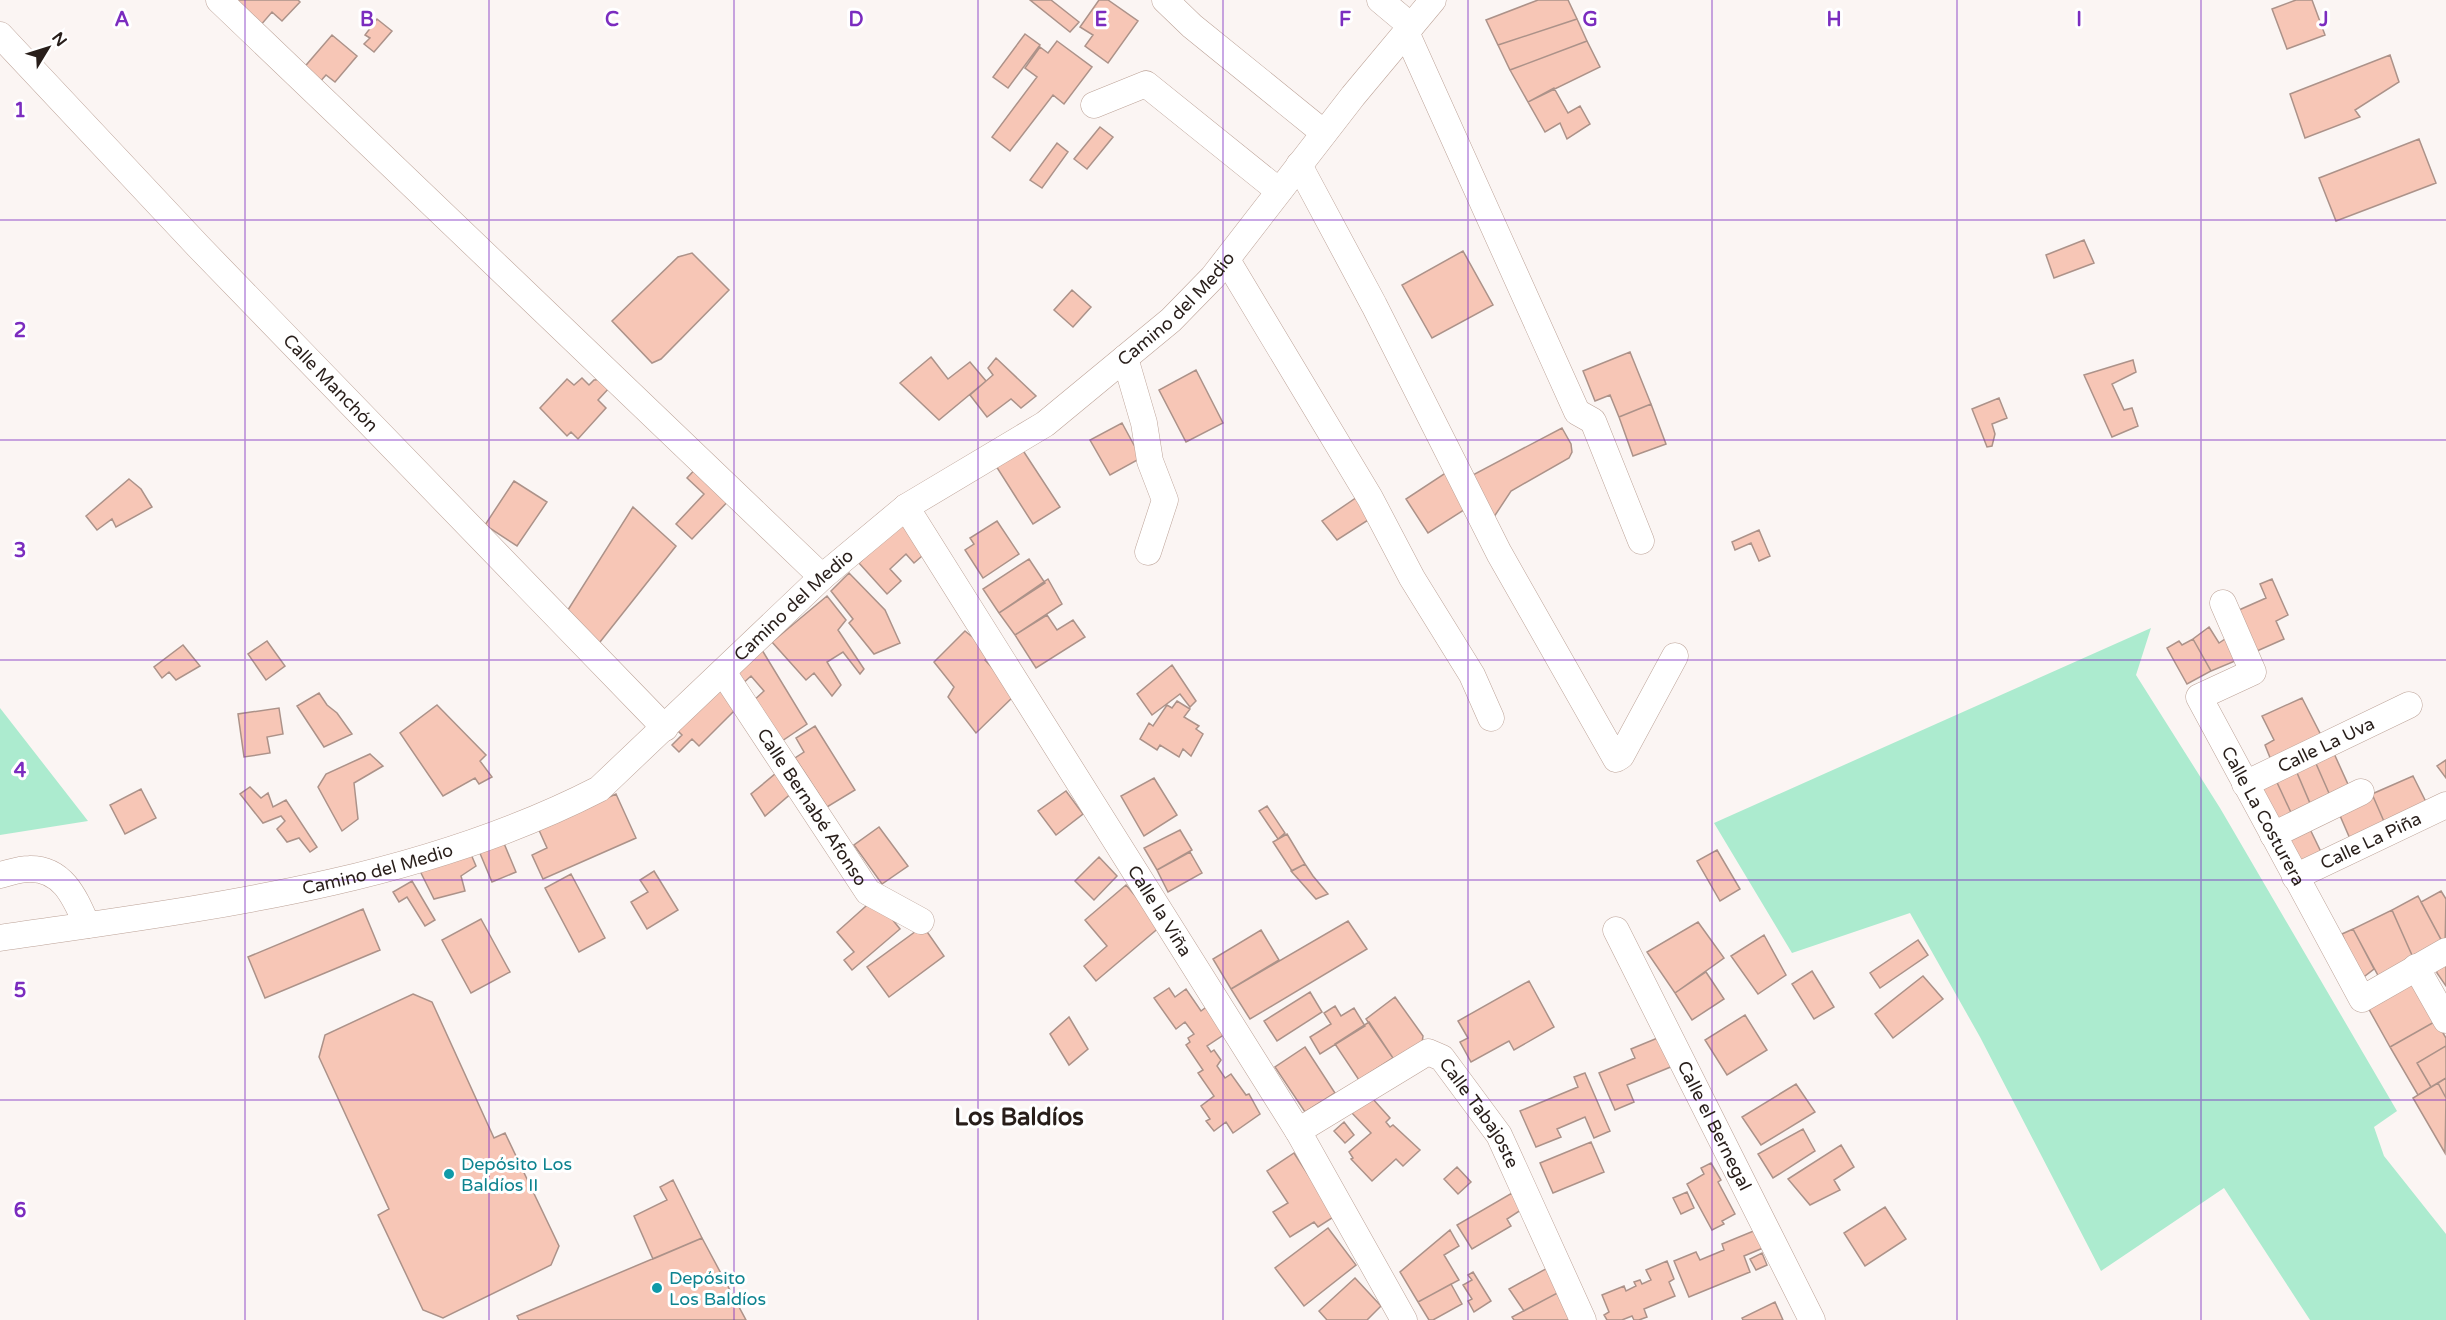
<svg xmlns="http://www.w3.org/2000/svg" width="2446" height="1320" font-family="'Varela Round',sans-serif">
<rect width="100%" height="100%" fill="#fbf5f3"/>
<!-- green -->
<path fill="#acebcf" d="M 2151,628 L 2136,675 L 2220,808 L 2397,1111 L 2374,1127 L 2384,1156 L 2446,1234 L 2446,1320 L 2310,1320 L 2224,1188 L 2101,1271 L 1980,1037 L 1910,913 L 1792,953 L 1714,823 Z
M 0,708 L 88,821 L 0,835 Z"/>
<!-- building -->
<path fill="#f7c6b6" stroke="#ac9289" stroke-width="1.5" d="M 235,0 L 298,0 L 300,2 L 282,21 L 272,12 L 260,26 Z
M 1030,0 L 1051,0 L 1079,22 L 1070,32 Z
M 1099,0 L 1108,0 L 1138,21 L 1108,63 L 1085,46 L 1093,35 L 1080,27 Z
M 1538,0 L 1568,0 L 1577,19 L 1498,45 L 1486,20 Z
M 2296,0 L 2312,0 L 2325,35 L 2287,49 L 2272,9 Z
M 377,19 L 392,31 L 374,52 L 364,44 L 370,38 L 365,35 Z
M 1577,19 L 1587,41 L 1510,70 L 1498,45 Z
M 1025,34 L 1040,45 L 1008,88 L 993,77 Z
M 332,35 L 357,56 L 335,82 L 326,75 L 317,85 L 301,71 Z
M 1057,41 L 1092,67 L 1064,104 L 1053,95 L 1010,151 L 992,137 L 1037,77 L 1025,68 L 1040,47 L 1048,53 Z
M 1587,41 L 1600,67 L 1528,102 L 1510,70 Z
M 2390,55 L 2399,82 L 2355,110 L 2360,117 L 2305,138 L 2290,94 Z
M 1554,88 L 1568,113 L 1580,106 L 1590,124 L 1567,139 L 1560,123 L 1545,132 L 1528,102 Z
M 1100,127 L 1113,137 L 1087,169 L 1074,159 Z
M 2419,139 L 2436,183 L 2336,221 L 2319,178 Z
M 1057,143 L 1068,152 L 1042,188 L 1030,180 Z
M 2084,240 L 2094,263 L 2054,278 L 2046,255 Z
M 1463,251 L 1493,305 L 1432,338 L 1402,285 Z
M 692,253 L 729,290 L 661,359 L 652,363 L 612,321 L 678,257 Z
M 1072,290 L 1091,307 L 1073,327 L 1054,310 Z
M 1630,352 L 1651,404 L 1619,417 L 1610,395 L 1595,401 L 1583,371 Z
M 931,357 L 948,379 L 970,362 L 986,381 L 939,420 L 900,383 Z
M 996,358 L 1036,396 L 1021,408 L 1011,399 L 987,417 L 970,395 L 993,375 L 988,368 Z
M 2133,360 L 2136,372 L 2112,384 L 2124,410 L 2132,408 L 2138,426 L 2112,437 L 2084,375 Z
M 1196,370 L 1223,423 L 1186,442 L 1159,390 Z
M 582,378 L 589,385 L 594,380 L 606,379 L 611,386 L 598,400 L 606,408 L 578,439 L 571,432 L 567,436 L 540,408 L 567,379 L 574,385 Z
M 1999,398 L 2007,418 L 1992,424 L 1995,434 L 1992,446 L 1987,447 L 1972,409 Z
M 1651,404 L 1666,444 L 1633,456 L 1619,417 Z
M 1122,423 L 1141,458 L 1110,475 L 1090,440 Z
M 1562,428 L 1571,444 L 1572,452 L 1569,458 L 1511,491 L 1490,523 L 1469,477 Z
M 1022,449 L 1060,507 L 1033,524 L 996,466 Z
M 700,464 L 734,495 L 692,539 L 676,524 L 704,494 L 687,478 Z
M 1447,472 L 1470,506 L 1428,533 L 1406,499 Z
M 129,479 L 141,489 L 152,507 L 116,527 L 112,519 L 97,530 L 86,516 Z
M 514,481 L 547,502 L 517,546 L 485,525 Z
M 1363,493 L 1376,515 L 1337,540 L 1322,521 Z
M 633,507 L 676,546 L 596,647 L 566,613 Z
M 997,521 L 1019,554 L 983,578 L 965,550 L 974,544 L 970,538 Z
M 903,522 L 929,550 L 914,563 L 906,554 L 890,569 L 901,581 L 887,594 L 859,563 Z
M 1759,530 L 1770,556 L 1759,561 L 1751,543 L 1735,550 L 1732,542 Z
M 1029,559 L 1045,583 L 999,613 L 983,589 Z
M 849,573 L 885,610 L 900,643 L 874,654 L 849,623 L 853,619 L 831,591 Z
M 1048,579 L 1062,604 L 1015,635 L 999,613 Z
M 2272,579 L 2288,615 L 2276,621 L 2284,639 L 2257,651 L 2239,610 L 2266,598 L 2260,584 Z
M 827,596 L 846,620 L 838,630 L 864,669 L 860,674 L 843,652 L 827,662 L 841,685 L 832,696 L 814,673 L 806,680 L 772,642 Z
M 1047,615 L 1057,630 L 1073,620 L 1085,637 L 1036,668 L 1015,635 Z
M 2209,627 L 2219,643 L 2228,637 L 2240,659 L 2211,671 L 2193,639 Z
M 965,631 L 992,653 L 985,660 L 1016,694 L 976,733 L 948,697 L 954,687 L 934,662 Z
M 2193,639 L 2211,671 L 2187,684 L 2167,648 L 2179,641 L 2182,645 Z
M 267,641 L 285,666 L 266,680 L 248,654 Z
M 183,645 L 200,666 L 176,680 L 169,672 L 162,678 L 154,667 Z
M 762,650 L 807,724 L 779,743 L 752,702 L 764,691 L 751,676 L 740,686 L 732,676 Z
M 1172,665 L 1196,701 L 1190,707 L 1180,694 L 1152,715 L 1137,694 Z
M 722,683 L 742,703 L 699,746 L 692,739 L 679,752 L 672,745 L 682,735 L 675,728 Z
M 319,693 L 327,705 L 337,713 L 352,734 L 324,747 L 297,706 Z
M 2302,698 L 2326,745 L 2275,770 L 2265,745 L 2274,740 L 2262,716 Z
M 1177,701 L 1190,709 L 1184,717 L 1199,726 L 1196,729 L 1203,734 L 1191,756 L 1183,749 L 1179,757 L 1160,745 L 1157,750 L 1140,739 L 1149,723 L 1153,726 L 1167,705 L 1172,708 Z
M 437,705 L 486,755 L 480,761 L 492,777 L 479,784 L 475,778 L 443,796 L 400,733 Z
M 279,708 L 283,734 L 267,737 L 270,753 L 244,757 L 238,714 Z
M 815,726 L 855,790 L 827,807 L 795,758 L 804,752 L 796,738 Z
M 2332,749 L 2351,791 L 2332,800 L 2314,759 Z
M 370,754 L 383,766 L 354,783 L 358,819 L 342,831 L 318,787 L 326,774 Z
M 2314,759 L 2332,800 L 2312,808 L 2295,768 Z
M 2446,760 L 2446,778 L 2437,766 Z
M 2295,768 L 2312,808 L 2293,817 L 2275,778 Z
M 781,769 L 794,791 L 765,816 L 751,794 Z
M 2413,776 L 2428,806 L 2386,826 L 2372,794 Z
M 1154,778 L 1177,815 L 1144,836 L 1121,796 Z
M 2275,778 L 2293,817 L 2275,828 L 2251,789 Z
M 250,787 L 261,798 L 268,793 L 273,807 L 286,800 L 317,847 L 310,852 L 299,838 L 287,842 L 277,829 L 285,821 L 281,816 L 263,823 L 240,794 Z
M 141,789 L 156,818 L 125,834 L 110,805 Z
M 1066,791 L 1083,814 L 1056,835 L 1038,811 Z
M 616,794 L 636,838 L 543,879 L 532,855 L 547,848 L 538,828 Z
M 2372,794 L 2386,826 L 2351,841 L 2338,811 Z
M 1267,806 L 1285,833 L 1278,839 L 1259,811 Z
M 2307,823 L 2321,852 L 2299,863 L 2285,835 Z
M 879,827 L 908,866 L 882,884 L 854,845 Z
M 1180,830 L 1192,850 L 1157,870 L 1144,848 Z
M 1287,834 L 1305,864 L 1292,871 L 1273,842 Z
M 503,841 L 516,872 L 492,882 L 479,851 Z
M 1717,850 L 1740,889 L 1720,901 L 1697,861 Z
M 470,852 L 476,866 L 461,876 L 465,891 L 434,899 L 420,871 Z
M 1190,852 L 1202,873 L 1168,892 L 1157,870 Z
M 1099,857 L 1117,876 L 1094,900 L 1075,881 Z
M 1305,864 L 1313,876 L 1328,894 L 1316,899 L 1291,871 Z
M 654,871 L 678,910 L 647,929 L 631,902 L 648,892 L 640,880 Z
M 571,874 L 605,938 L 579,952 L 545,888 Z
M 412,881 L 435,920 L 425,926 L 407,897 L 399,902 L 393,892 Z
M 1126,885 L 1161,926 L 1096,981 L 1084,966 L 1107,946 L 1085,920 Z
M 2441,891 L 2446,899 L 2445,947 L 2421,902 Z
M 2418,896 L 2445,947 L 2415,962 L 2392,910 Z
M 875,898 L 900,929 L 852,970 L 844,960 L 854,952 L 837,932 Z
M 363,909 L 380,950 L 265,998 L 248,957 Z
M 2392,910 L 2415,962 L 2380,979 L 2353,929 Z
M 481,919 L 510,972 L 471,993 L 442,940 Z
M 1348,921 L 1367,949 L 1250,1019 L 1231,989 Z
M 1698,922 L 1724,958 L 1675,993 L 1647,952 Z
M 923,926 L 944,956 L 889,997 L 867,967 Z
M 2353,929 L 2374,969 L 2361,979 L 2342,934 Z
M 1261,930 L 1279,960 L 1231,989 L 1213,959 Z
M 1764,935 L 1786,975 L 1758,994 L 1731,956 Z
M 1918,940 L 1928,955 L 1880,988 L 1870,973 Z
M 2446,955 L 2446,986 L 2437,973 L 2435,961 Z
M 1812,971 L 1834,1007 L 1814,1019 L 1792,984 Z
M 1706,972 L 1724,999 L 1692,1020 L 1675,993 Z
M 1923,976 L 1943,999 L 1893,1038 L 1875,1014 Z
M 2411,978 L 2436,1021 L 2390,1047 L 2366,1004 Z
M 1529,981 L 1554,1027 L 1514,1050 L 1509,1041 L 1471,1062 L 1460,1042 L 1468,1038 L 1458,1021 Z
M 1169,988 L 1175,997 L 1186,989 L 1201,1011 L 1209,1005 L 1228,1032 L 1207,1046 L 1211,1052 L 1214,1050 L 1221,1060 L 1217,1066 L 1225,1078 L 1231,1074 L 1246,1095 L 1249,1094 L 1260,1114 L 1233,1133 L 1226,1122 L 1214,1131 L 1206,1121 L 1210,1119 L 1201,1106 L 1214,1096 L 1198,1073 L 1203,1070 L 1186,1045 L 1190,1042 L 1188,1038 L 1194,1034 L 1185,1022 L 1176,1029 L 1154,998 Z
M 1310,992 L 1322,1012 L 1277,1041 L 1264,1021 Z
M 413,994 L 432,1002 L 494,1138 L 505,1133 L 559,1246 L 551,1265 L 443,1318 L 423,1310 L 378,1215 L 389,1209 L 319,1057 L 325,1035 Z
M 1395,997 L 1423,1036 L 1422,1043 L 1395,1061 L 1366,1019 Z
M 1335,1006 L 1341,1016 L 1354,1008 L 1365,1026 L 1320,1054 L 1310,1037 L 1331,1024 L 1324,1013 Z
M 1745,1015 L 1767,1050 L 1727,1075 L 1705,1040 Z
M 1069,1017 L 1088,1049 L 1069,1065 L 1050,1034 Z
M 2436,1021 L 2446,1038 L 2446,1046 L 2417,1063 L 2431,1087 L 2418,1095 L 2390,1047 Z
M 1369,1022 L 1393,1058 L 1359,1080 L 1335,1044 Z
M 1660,1037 L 1673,1066 L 1627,1085 L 1634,1102 L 1615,1110 L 1599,1073 L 1635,1058 L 1631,1049 Z
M 2446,1046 L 2446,1078 L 2431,1087 L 2417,1063 Z
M 1305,1047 L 1335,1093 L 1305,1112 L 1275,1067 Z
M 1585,1073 L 1610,1131 L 1594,1138 L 1585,1117 L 1557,1129 L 1561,1137 L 1536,1147 L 1520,1111 L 1578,1087 L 1574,1077 Z
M 2446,1078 L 2446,1098 L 2438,1083 Z
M 2438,1083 L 2446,1098 L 2445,1153 L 2413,1098 Z
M 1796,1084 L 1815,1112 L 1761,1145 L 1742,1117 Z
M 1372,1098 L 1390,1118 L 1386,1122 L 1390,1127 L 1393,1125 L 1420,1150 L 1403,1166 L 1396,1159 L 1372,1181 L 1351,1159 L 1353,1158 L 1349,1152 L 1371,1133 L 1350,1111 Z
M 1344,1122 L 1354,1135 L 1345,1143 L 1334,1131 Z
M 1803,1129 L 1815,1151 L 1773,1178 L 1758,1154 Z
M 1591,1142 L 1604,1172 L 1553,1193 L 1540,1163 Z
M 1841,1145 L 1854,1167 L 1834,1180 L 1840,1190 L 1810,1205 L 1788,1179 Z
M 1294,1153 L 1335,1216 L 1318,1227 L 1314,1222 L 1290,1237 L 1273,1212 L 1288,1203 L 1267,1171 Z
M 1711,1163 L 1721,1180 L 1718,1182 L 1735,1214 L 1722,1221 L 1724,1224 L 1712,1230 L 1687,1184 L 1704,1174 L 1701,1168 Z
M 1457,1167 L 1471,1182 L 1458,1194 L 1444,1179 Z
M 673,1180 L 702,1238 L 653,1259 L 634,1216 L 667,1200 L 660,1187 Z
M 1687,1192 L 1694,1208 L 1681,1214 L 1673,1198 Z
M 1512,1193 L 1521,1210 L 1507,1219 L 1511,1226 L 1472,1249 L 1457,1225 Z
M 1885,1207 L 1906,1239 L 1865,1266 L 1844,1233 Z
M 1328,1228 L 1356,1265 L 1304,1306 L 1275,1268 Z
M 1450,1230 L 1459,1246 L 1444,1255 L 1459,1280 L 1418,1302 L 1400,1272 Z
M 1756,1230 L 1763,1248 L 1744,1256 L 1750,1272 L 1689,1297 L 1674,1261 L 1696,1252 L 1700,1260 L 1724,1250 L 1722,1244 Z
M 702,1238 L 746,1320 L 519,1320 L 517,1316 Z
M 1762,1253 L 1767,1265 L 1756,1270 L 1750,1259 Z
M 1667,1261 L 1674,1279 L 1669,1282 L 1675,1296 L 1644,1309 L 1647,1317 L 1639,1320 L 1634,1320 L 1632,1316 L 1622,1320 L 1607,1320 L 1604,1315 L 1609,1312 L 1602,1295 L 1624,1286 L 1626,1291 L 1636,1286 L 1634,1282 L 1640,1280 L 1642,1284 L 1651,1280 L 1646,1270 Z
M 1553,1265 L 1563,1290 L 1524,1311 L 1509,1289 Z
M 1473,1272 L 1491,1301 L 1474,1312 L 1468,1301 L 1472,1299 L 1463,1285 L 1472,1280 L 1468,1275 Z
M 1355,1278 L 1381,1306 L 1367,1320 L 1327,1320 L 1319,1311 Z
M 1451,1284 L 1462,1304 L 1433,1320 L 1429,1320 L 1418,1302 Z
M 1563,1290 L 1579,1320 L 1514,1320 L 1512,1317 Z
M 1775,1302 L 1783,1320 L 1743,1320 L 1742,1318 Z"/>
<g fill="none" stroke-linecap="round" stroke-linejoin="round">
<!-- minor casing -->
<g stroke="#bca297" stroke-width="27">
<g id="minor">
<path d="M 219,0 L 822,577"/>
<path d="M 1165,0 L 1192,26 L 1324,133"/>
<path d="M 1380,0 L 1411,26"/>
<path d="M 1406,32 L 1577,412 L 1593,421 L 1641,541"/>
<path id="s1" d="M 0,35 L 198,246 L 665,728"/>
<path d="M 1094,105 L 1146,84 L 1279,191"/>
<path d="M 1299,165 L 1374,305 L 1499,553 L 1616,759 L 1621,756 L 1675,656"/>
<path d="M 1227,260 L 1370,498 L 1412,578 L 1472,675 L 1491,718"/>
<path d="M 1125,358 L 1144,423 L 1150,461 L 1165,500 L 1148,552"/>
<path id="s2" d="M 906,507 L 1298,1131 L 1404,1320"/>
<path id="s3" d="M 2223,603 L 2253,672 L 2199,697 L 2362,999 L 2446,951"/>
<path id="s4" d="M 723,672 L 868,892 L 921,921"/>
<path id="s5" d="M 2245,784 L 2409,705"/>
<path d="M 2273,835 L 2361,792"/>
<path d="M 0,875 C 9,873 19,869 29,869 C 63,868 75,898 87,925"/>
<path id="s6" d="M 2295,877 L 2446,805"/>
<path id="s7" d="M 1616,930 L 1812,1320"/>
<path id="s8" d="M 0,938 C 203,908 414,884 599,789 L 822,577 L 906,507 L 1045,424 L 1171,320 L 1213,277 L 1353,96 L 1433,0"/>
<path d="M 2416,967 L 2446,1020"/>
<path id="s9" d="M 1298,1131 L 1428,1052 L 1442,1058 L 1499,1135 L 1583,1320"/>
</g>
</g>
<!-- minor -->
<use href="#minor" stroke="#fff" stroke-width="26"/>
</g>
<!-- grid -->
<path fill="none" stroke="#7b2cbf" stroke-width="1.5" stroke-opacity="0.55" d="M 245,0 L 245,1320M 489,0 L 489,1320M 734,0 L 734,1320M 978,0 L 978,1320M 1223,0 L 1223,1320M 1468,0 L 1468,1320M 1712,0 L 1712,1320M 1957,0 L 1957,1320M 2201,0 L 2201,1320M 0,220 L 2446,220M 0,440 L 2446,440M 0,660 L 2446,660M 0,880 L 2446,880M 0,1100 L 2446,1100"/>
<!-- markers -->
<g fill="#0f9aa8" stroke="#fff" stroke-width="2">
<circle cx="449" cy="1174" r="6"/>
<circle cx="657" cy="1288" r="6"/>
</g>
<g text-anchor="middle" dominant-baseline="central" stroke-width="6" stroke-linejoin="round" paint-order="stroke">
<!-- street labels -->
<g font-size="18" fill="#281e1a" stroke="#fff">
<text stroke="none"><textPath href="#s8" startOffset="1374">Camino del Medio</textPath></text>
<text stroke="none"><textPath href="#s1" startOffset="480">Calle Manchón</textPath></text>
<text stroke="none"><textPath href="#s8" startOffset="888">Camino del Medio</textPath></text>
<text stroke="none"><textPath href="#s5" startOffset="90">Calle La Uva</textPath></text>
<text stroke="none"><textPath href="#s4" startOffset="162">Calle Bernabé Afonso</textPath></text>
<text stroke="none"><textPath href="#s3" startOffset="270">Calle La Costurera</textPath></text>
<text stroke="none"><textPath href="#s6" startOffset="84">Calle La Piña</textPath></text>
<text stroke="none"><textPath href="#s8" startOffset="384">Camino del Medio</textPath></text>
<text stroke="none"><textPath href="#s2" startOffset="477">Calle la Viña</textPath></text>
<text stroke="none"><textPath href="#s9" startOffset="234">Calle Tabajoste</textPath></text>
<text stroke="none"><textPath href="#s7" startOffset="219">Calle el Bernegal</textPath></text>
</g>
<!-- culture labels -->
<g font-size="18" fill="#0d838f" stroke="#fff" text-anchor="start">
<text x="461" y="1164">Depósito Los<tspan x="461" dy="21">Baldíos II</tspan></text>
<text x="669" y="1278">Depósito<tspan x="669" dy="21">Los Baldíos</tspan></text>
</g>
<!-- district labels -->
<g font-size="24" font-weight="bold" fill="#281e1a" stroke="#fff">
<text x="1019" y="1117">Los Baldíos</text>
</g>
</g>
<g font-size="20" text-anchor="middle" font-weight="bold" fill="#7b2cbf" stroke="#fff" stroke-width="6" stroke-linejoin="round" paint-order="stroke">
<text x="122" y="26">A</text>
<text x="367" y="26">B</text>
<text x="612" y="26">C</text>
<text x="856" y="26">D</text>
<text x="1101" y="26">E</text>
<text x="1345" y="26">F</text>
<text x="1590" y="26">G</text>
<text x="1834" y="26">H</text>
<text x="2079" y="26">I</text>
<text x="2324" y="26">J</text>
<text x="20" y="117">1</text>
<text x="20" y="337">2</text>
<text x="20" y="557">3</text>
<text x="20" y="777">4</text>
<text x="20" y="997">5</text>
<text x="20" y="1217">6</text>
</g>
<!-- north arrow -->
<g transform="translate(48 48) rotate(52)" stroke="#ffffff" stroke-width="4.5" paint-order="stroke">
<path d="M0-4.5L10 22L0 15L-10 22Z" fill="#281e1a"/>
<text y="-9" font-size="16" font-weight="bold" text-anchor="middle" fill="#281e1a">N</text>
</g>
</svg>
